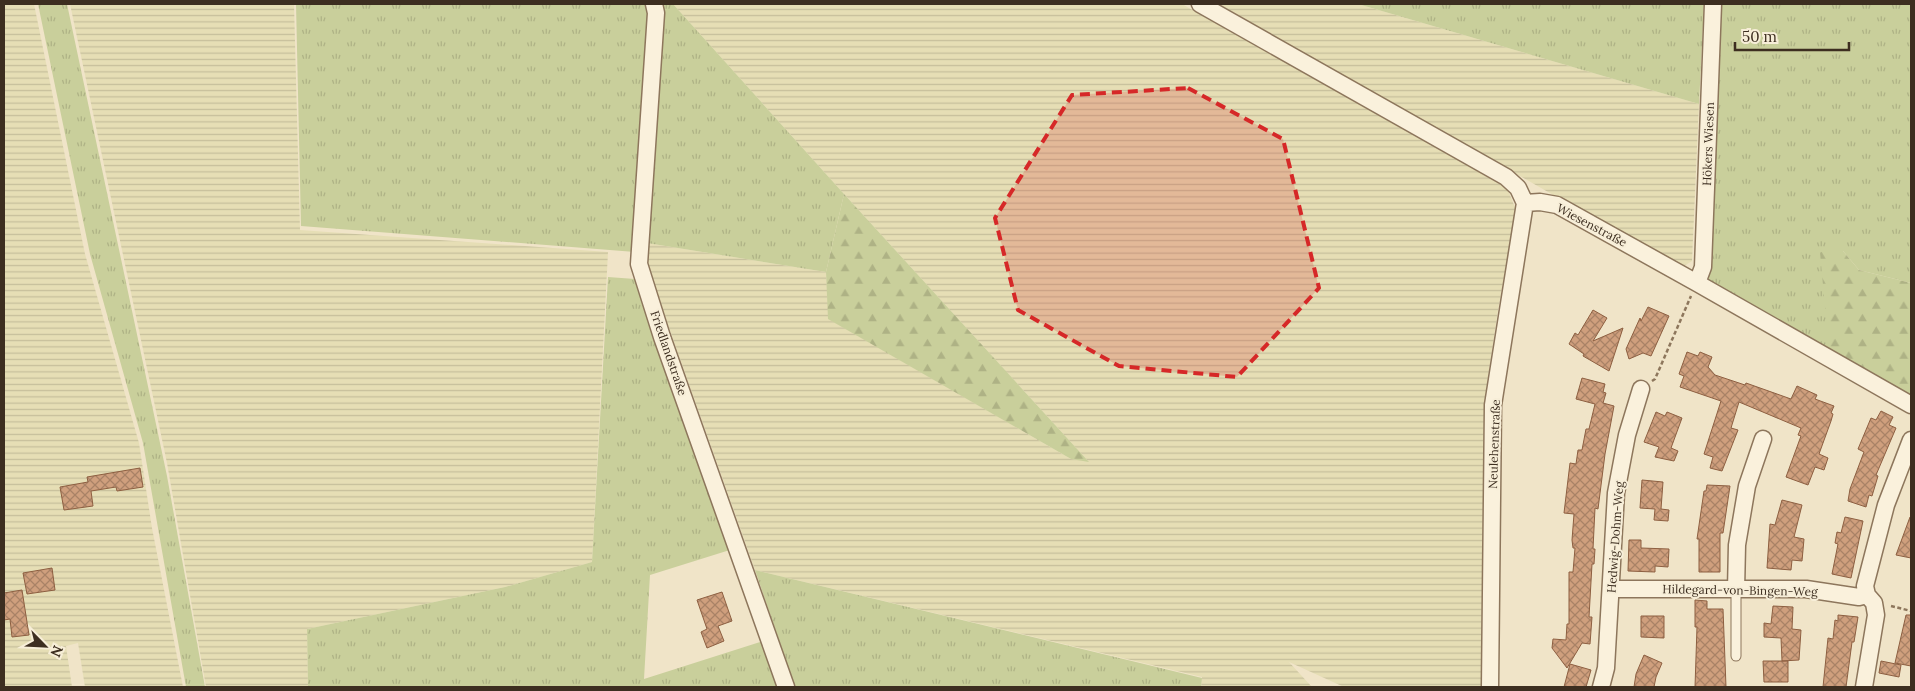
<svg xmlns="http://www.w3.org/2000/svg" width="1915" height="691" font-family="Lora,serif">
<defs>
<pattern id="farmland-rules" width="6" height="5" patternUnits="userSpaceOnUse" patternTransform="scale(1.25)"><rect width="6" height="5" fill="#e6deb5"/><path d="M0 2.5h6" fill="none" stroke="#c6bf9b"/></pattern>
<pattern id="grass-tufts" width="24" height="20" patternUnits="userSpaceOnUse" patternTransform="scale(1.25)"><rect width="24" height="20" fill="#c9cf9b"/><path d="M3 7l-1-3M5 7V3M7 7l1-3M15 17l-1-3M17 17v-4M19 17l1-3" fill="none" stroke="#aeb285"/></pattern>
<pattern id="forest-firs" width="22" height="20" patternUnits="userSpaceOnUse" patternTransform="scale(1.25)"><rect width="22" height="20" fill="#c9cf9b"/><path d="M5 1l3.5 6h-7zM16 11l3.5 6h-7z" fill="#aeb285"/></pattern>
<pattern id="building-cross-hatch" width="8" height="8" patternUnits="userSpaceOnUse" patternTransform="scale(1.25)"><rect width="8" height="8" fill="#cf9f7d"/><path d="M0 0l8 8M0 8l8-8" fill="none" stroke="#a98266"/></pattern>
</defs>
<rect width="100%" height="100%" fill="#f0e4c8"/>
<!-- farmland -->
<path fill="url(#farmland-rules)" d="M 4,4 L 34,4 L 85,254 L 139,443 L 152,528 L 183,687 L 85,687 L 78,643 L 66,646 L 72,687 L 4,687 Z
M 70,4 L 294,4 L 300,230 L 608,252 L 592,562 L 505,587 L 307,629 L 308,687 L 206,687 L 167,463 Z
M 673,4 L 1182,4 L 1507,188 L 1516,210 L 1498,310 L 1484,404 L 1481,687 L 1344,687 L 1289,662 L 1312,687 L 1201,687 L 1202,677 L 755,570 L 646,263 L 647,243 L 826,272 L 829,319 L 1071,459 L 1088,461 L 844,194 Z
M 1219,4 L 1358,4 L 1699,104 L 1692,261 L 1681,268 Z"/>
<!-- grass -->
<path fill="url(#grass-tufts)" d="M 38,4 L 67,4 L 167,476 L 205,687 L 186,687 L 143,443 L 90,254 Z
M 296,4 L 648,4 L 635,252 L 301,226 Z
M 661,4 L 673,4 L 844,194 L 826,272 L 647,243 Z
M 1358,4 L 1704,4 L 1699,104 Z
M 1721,4 L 1911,4 L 1911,283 L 1859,270 L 1843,251 L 1829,351 L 1708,280 Z
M 608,277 L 635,279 L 662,337 L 733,549 L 650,575 L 644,679 L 766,640 L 781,687 L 308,687 L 307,629 L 505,587 L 592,562 Z
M 755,570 L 1202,678 L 1201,687 L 795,687 Z"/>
<!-- forest -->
<path fill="url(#forest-firs)" d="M 844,194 L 1089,462 L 1071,459 L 828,319 L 826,272 Z
M 1843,251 L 1859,270 L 1911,283 L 1911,396 L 1829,351 L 1820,252 Z"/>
<!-- building -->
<path fill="url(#building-cross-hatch)" stroke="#8d5f41" d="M 1648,307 L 1669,316 L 1651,356 L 1643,353 L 1629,359 L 1626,349 L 1640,318 L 1641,321 Z
M 1593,310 L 1607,318 L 1593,341 L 1623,328 L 1609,371 L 1583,356 L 1584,354 L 1569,344 L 1575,333 L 1578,335 Z
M 1687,352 L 1698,356 L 1700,352 L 1712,357 L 1708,367 L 1715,375 L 1745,385 L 1746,383 L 1791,399 L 1797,386 L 1817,395 L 1815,399 L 1834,406 L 1831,413 L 1833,414 L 1831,421 L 1819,454 L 1828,458 L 1824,470 L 1815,467 L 1808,485 L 1786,477 L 1801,436 L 1798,435 L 1801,428 L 1739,402 L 1731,428 L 1738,430 L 1722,471 L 1710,468 L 1713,457 L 1704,454 L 1721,401 L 1680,387 L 1684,376 L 1679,374 Z
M 1582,378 L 1605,384 L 1603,392 L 1606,393 L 1603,403 L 1614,406 L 1605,454 L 1598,509 L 1595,508 L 1593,549 L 1595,549 L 1594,564 L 1592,564 L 1589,617 L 1592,617 L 1590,644 L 1582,643 L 1567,668 L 1552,648 L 1553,639 L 1566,640 L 1567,624 L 1569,624 L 1569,572 L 1573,572 L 1575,548 L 1573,548 L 1572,540 L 1574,514 L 1564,513 L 1570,463 L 1576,464 L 1578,450 L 1582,450 L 1586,429 L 1589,429 L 1595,404 L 1576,399 Z
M 1881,411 L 1893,417 L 1889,425 L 1896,428 L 1876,475 L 1878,476 L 1872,496 L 1869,495 L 1866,507 L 1848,501 L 1850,489 L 1864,452 L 1858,449 L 1871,418 L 1876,420 Z
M 1656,412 L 1665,416 L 1667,412 L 1682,418 L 1671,448 L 1678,451 L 1674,461 L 1655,457 L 1659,447 L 1644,442 Z
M 140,468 L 143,487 L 117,491 L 116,487 L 91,491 L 93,506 L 64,510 L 60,487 L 88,482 L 87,477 Z
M 1642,480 L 1663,482 L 1661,509 L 1669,510 L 1668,521 L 1654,520 L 1655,509 L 1640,508 Z
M 1707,485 L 1730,486 L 1723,533 L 1720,533 L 1720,572 L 1699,572 L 1699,539 L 1697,539 L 1704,491 L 1706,491 Z
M 1782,500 L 1802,505 L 1794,537 L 1804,539 L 1802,561 L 1792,560 L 1791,570 L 1767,568 L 1770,524 L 1775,525 Z
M 1845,517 L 1863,521 L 1851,578 L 1832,574 L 1838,544 L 1835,543 L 1837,532 L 1841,533 Z
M 1910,517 L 1911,518 L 1911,558 L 1896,555 Z
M 1629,540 L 1641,540 L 1641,548 L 1669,549 L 1668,567 L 1655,566 L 1655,572 L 1628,571 Z
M 52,568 L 55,590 L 27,594 L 23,573 Z
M 22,590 L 29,635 L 12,637 L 10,619 L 4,620 L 4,593 Z
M 722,592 L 732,621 L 718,626 L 724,641 L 707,648 L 701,632 L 707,629 L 697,600 Z
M 1695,600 L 1707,601 L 1707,609 L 1723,609 L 1726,687 L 1695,687 L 1697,627 L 1695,627 Z
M 1773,606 L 1793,607 L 1792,629 L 1801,630 L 1799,660 L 1782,661 L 1781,638 L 1764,637 L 1764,623 L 1771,624 Z
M 1838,615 L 1858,617 L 1854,642 L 1852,642 L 1846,687 L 1823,687 L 1828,638 L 1833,639 L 1835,620 L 1838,621 Z
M 1906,615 L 1911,615 L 1911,666 L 1895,663 Z
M 1641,616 L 1664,616 L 1664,638 L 1641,637 Z
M 1644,655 L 1662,663 L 1656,677 L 1654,687 L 1634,687 L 1636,674 Z
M 1763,661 L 1788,661 L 1788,682 L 1764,682 Z
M 1881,661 L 1901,665 L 1899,677 L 1879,673 Z
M 1570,664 L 1591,670 L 1586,687 L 1564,687 Z"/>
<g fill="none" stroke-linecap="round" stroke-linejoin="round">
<!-- lane casing -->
<g stroke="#8d765c" stroke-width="11">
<path id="lane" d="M 1736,656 L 1736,590"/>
</g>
<!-- street casing -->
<g stroke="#8d765c" stroke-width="19">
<path id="street" d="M 654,4 L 656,13 L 639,264 L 662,337 L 786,687
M 1200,4 L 1506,177 L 1518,188 L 1525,203 L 1493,405 L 1490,687
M 1525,203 L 1540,202 L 1557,205 L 1697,283 L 1911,405
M 1697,283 L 1703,267 L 1713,4
M 1611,589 L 1806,589 L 1859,597 L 1867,595
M 1736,590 L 1737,545 L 1747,486 L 1763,439
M 1601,687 L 1606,668 L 1616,493 L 1627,435 L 1641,389
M 1864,687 L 1876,615 L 1874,603 L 1867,595 L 1865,586 L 1886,505 L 1911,440"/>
</g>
<!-- path -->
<path stroke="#8d765c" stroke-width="2.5" stroke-dasharray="4 2.5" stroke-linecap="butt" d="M 1652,381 L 1655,379 L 1691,296
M 1891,606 L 1911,611"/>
<!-- lane -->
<use href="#lane" stroke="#faf1dc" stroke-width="9"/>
<!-- street -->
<use href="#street" stroke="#faf1dc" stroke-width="16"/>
</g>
<!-- marked area -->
<path fill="#d62828" fill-opacity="0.2" stroke="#d62828" stroke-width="4" stroke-dasharray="10 6" stroke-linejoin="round" d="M 1188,88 L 1283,139 L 1319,288 L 1237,377 L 1119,366 L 1018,310 L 995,218 L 1072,95 Z"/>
<g text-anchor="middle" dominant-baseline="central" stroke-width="4" stroke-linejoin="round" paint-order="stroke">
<!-- street labels -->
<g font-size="12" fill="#3d2e20" stroke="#f7eed8">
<text transform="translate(1708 144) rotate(-88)">Hökers Wiesen</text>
<text transform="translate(1592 225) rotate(28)">Wiesenstraße</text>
<text transform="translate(669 353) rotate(71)">Friedlandstraße</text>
<text transform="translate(1494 444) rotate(-88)">Neulehenstraße</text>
<text transform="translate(1615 537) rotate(-86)">Hedwig-Dohm-Weg</text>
<text transform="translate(1740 590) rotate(1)">Hildegard-von-Bingen-Weg</text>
</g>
</g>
<!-- border -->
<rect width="1915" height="691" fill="none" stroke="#3d2e20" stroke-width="10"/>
<!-- north arrow -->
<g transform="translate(45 646) rotate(114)" stroke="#f7eed8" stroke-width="4" paint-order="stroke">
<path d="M0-4L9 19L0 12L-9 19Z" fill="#3d2e20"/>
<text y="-8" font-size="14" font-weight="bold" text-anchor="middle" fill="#3d2e20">N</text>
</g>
<!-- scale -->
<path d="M1735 42v8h114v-8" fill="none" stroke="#3d2e20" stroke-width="2.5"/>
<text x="1742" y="42" font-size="15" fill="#3d2e20" stroke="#f7eed8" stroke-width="4" paint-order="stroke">50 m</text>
</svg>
